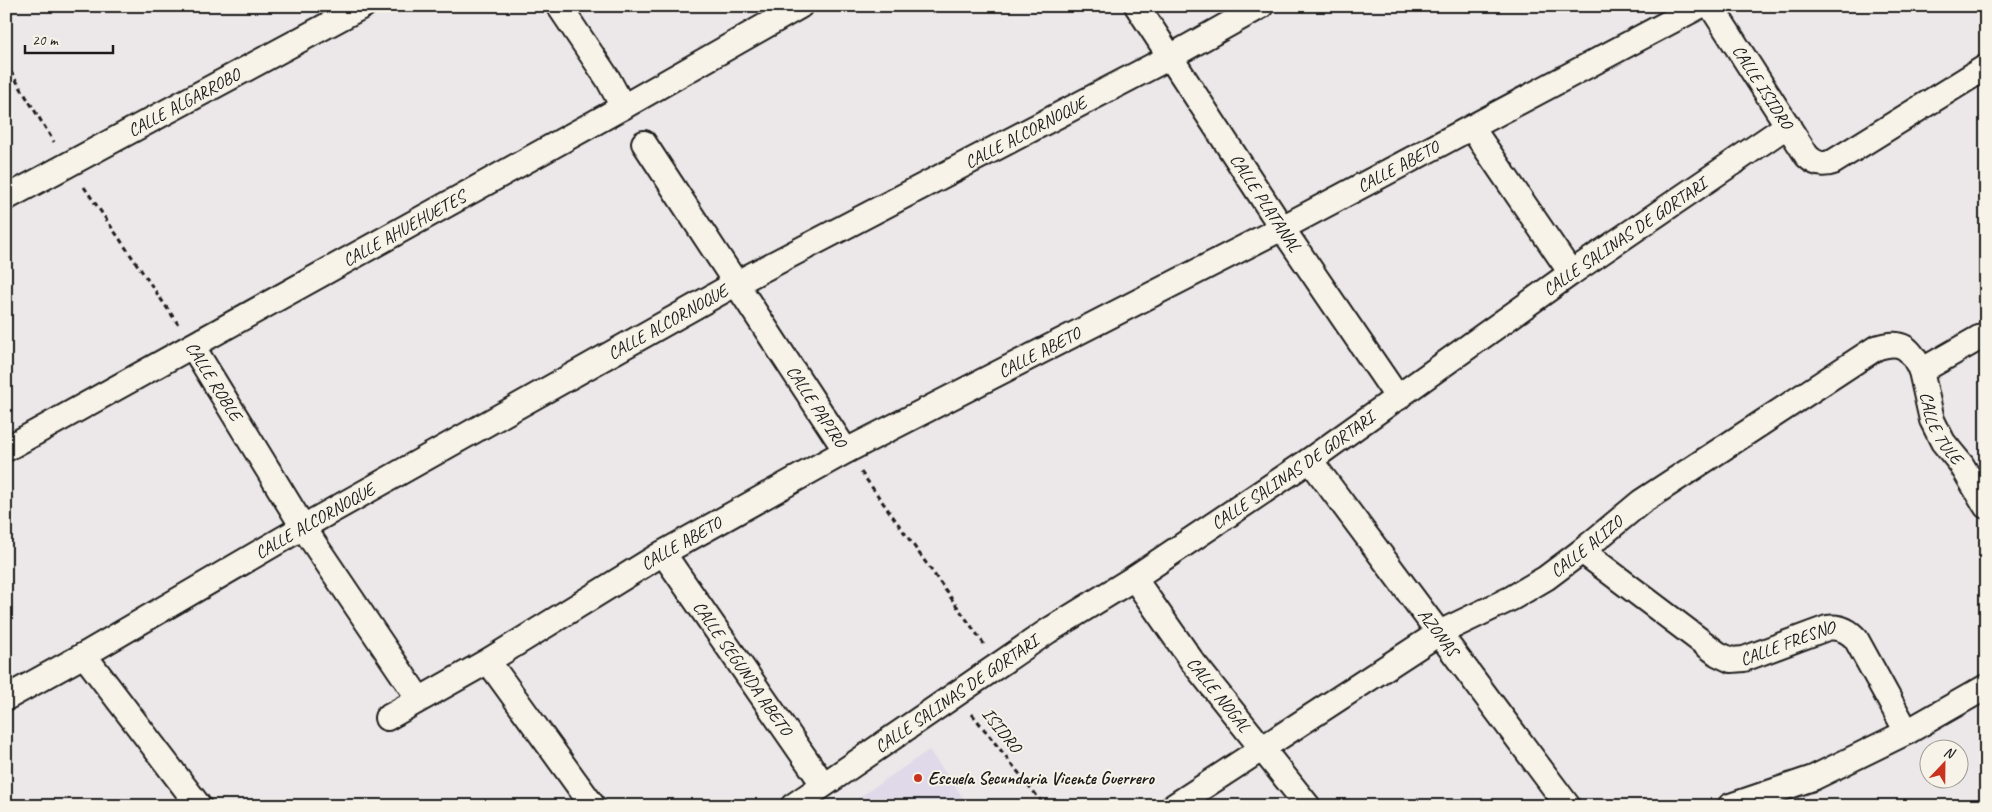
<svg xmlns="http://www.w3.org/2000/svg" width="1992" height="812" font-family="Caveat,sans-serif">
<rect width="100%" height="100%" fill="#ece7e8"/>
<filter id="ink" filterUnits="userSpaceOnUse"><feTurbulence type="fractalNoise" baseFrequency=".02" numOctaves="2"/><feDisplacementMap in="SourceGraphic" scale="10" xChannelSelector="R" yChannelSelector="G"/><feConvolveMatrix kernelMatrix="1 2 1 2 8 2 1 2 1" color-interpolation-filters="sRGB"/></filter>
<g filter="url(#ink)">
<!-- built -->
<path fill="#dfd9e9" d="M 929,750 L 969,806 L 847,806 Z"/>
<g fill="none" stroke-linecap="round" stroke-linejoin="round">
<!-- minor casing -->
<g stroke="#1c1c1c" stroke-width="28">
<g id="minor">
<path d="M 559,6 L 608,79 L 623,107"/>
<path id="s1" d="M 1137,6 L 1282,228 L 1398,398"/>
<path id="s2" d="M 1711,6 L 1807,156 C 1815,164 1822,166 1833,162 L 1986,67"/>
<path d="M 1472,128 L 1571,273"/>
<path id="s3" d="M 644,143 L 846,451"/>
<path id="s4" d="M 6,198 L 363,6"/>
<path d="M 193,347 L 303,527 L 419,699"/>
<path id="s5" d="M 1921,371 L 1932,420 L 1943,442 L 1961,464 L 1986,506"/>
<path id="s6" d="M 6,449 L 623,107 L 800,6"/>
<path id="s7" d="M 1310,460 L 1568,806"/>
<path id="s8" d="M 1582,551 L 1718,654 L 1731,660 L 1744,659 L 1827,628 C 1839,626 1848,630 1856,639 L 1907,732"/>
<path id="s9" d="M 663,553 L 823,784"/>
<path id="s10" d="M 1134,578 L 1192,661 L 1308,806"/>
<path d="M 84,655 L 199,806"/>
<path d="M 488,661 L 593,806"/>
<path id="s11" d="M 6,698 L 84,655 L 303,527 L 735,284 L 1170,57 L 1261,6"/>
<path id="s12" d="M 387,718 L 488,661 L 663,553 L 846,451 L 1282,228 L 1700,6"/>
<path id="s13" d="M 793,806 L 1048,631 L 1134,578 L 1310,460 L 1571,273 L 1788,125"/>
<path id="s14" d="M 1174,806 L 1439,633 L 1512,598 L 1546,578 L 1582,551 L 1641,502 L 1876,348 C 1902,339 1911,348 1921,371 L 1986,334"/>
<path d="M 1730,806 L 1813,778 L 1907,732 L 1986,687"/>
</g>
</g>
<!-- path -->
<path stroke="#1c1c1c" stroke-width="3" stroke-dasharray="5 4" stroke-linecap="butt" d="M 6,64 L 54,142
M 84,187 L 178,324
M 861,472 L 984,644
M 972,714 L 1045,806"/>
<!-- minor -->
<use href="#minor" stroke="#f7f3e8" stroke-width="24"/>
</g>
</g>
<!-- markers -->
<circle fill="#c8321e" stroke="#f7f3e8" stroke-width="2" cx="918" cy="778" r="5"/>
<g text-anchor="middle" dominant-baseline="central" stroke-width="4" stroke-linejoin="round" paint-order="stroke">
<!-- street labels -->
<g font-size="18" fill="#1c1c1c" stroke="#f7f3e8">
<text stroke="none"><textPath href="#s2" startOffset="96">CALLE ISIDRO</textPath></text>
<text stroke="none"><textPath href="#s4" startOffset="202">CALLE ALGARROBO</textPath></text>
<text stroke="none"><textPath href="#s11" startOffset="1166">CALLE ALCORNOQUE</textPath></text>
<text stroke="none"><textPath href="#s12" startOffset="1152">CALLE ABETO</textPath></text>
<text stroke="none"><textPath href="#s1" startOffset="235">CALLE PLATANAL</textPath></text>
<text stroke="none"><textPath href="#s6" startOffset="455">CALLE AHUEHUETES</textPath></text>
<text stroke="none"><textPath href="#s13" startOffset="1008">CALLE SALINAS DE GORTARI</textPath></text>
<text stroke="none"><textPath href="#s11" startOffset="761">CALLE ALCORNOQUE</textPath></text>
<text stroke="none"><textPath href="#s12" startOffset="748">CALLE ABETO</textPath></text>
<text transform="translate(214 381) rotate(58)">CALLE ROBLE</text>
<text stroke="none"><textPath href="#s3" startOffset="315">CALLE PAPIRO</textPath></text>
<text stroke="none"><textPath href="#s5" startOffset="61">CALLE TULE</textPath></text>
<text stroke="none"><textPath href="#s13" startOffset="602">CALLE SALINAS DE GORTARI</textPath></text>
<text stroke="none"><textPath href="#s11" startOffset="356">CALLE ALCORNOQUE</textPath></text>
<text stroke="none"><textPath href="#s12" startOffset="342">CALLE ABETO</textPath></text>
<text stroke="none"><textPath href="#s14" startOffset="488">CALLE ALIZO</textPath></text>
<text stroke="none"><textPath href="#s7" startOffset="215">AZONAS</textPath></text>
<text stroke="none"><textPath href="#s8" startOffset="244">CALLE FRESNO</textPath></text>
<text stroke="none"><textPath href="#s9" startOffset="140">CALLE SEGUNDA ABETO</textPath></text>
<text stroke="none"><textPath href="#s10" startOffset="144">CALLE NOGAL</textPath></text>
<text stroke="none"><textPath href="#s13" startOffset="198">CALLE SALINAS DE GORTARI</textPath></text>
<text transform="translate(1002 730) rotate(51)">ISIDRO</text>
</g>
<!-- poi labels -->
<g font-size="18" font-weight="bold" fill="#1c1c1c" stroke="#f7f3e8" text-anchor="start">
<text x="928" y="778">Escuela Secundaria Vicente Guerrero</text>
</g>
</g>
<!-- margin -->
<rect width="1992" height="812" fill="none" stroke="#f7f3e8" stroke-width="25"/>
<rect x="12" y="12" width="1967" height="787" fill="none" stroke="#1c1c1c" stroke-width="2" filter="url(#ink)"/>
<!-- north arrow -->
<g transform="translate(1944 764) rotate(22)"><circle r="24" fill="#f7f3e8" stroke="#9f9d96"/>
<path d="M0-4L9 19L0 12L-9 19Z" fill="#c8321e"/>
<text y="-8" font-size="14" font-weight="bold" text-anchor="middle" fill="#1c1c1c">N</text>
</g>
<!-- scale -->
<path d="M25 45v8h88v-8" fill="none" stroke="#1c1c1c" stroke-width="2.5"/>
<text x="32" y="45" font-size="15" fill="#1c1c1c" stroke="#f7f3e8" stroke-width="4" paint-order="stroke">20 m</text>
</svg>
